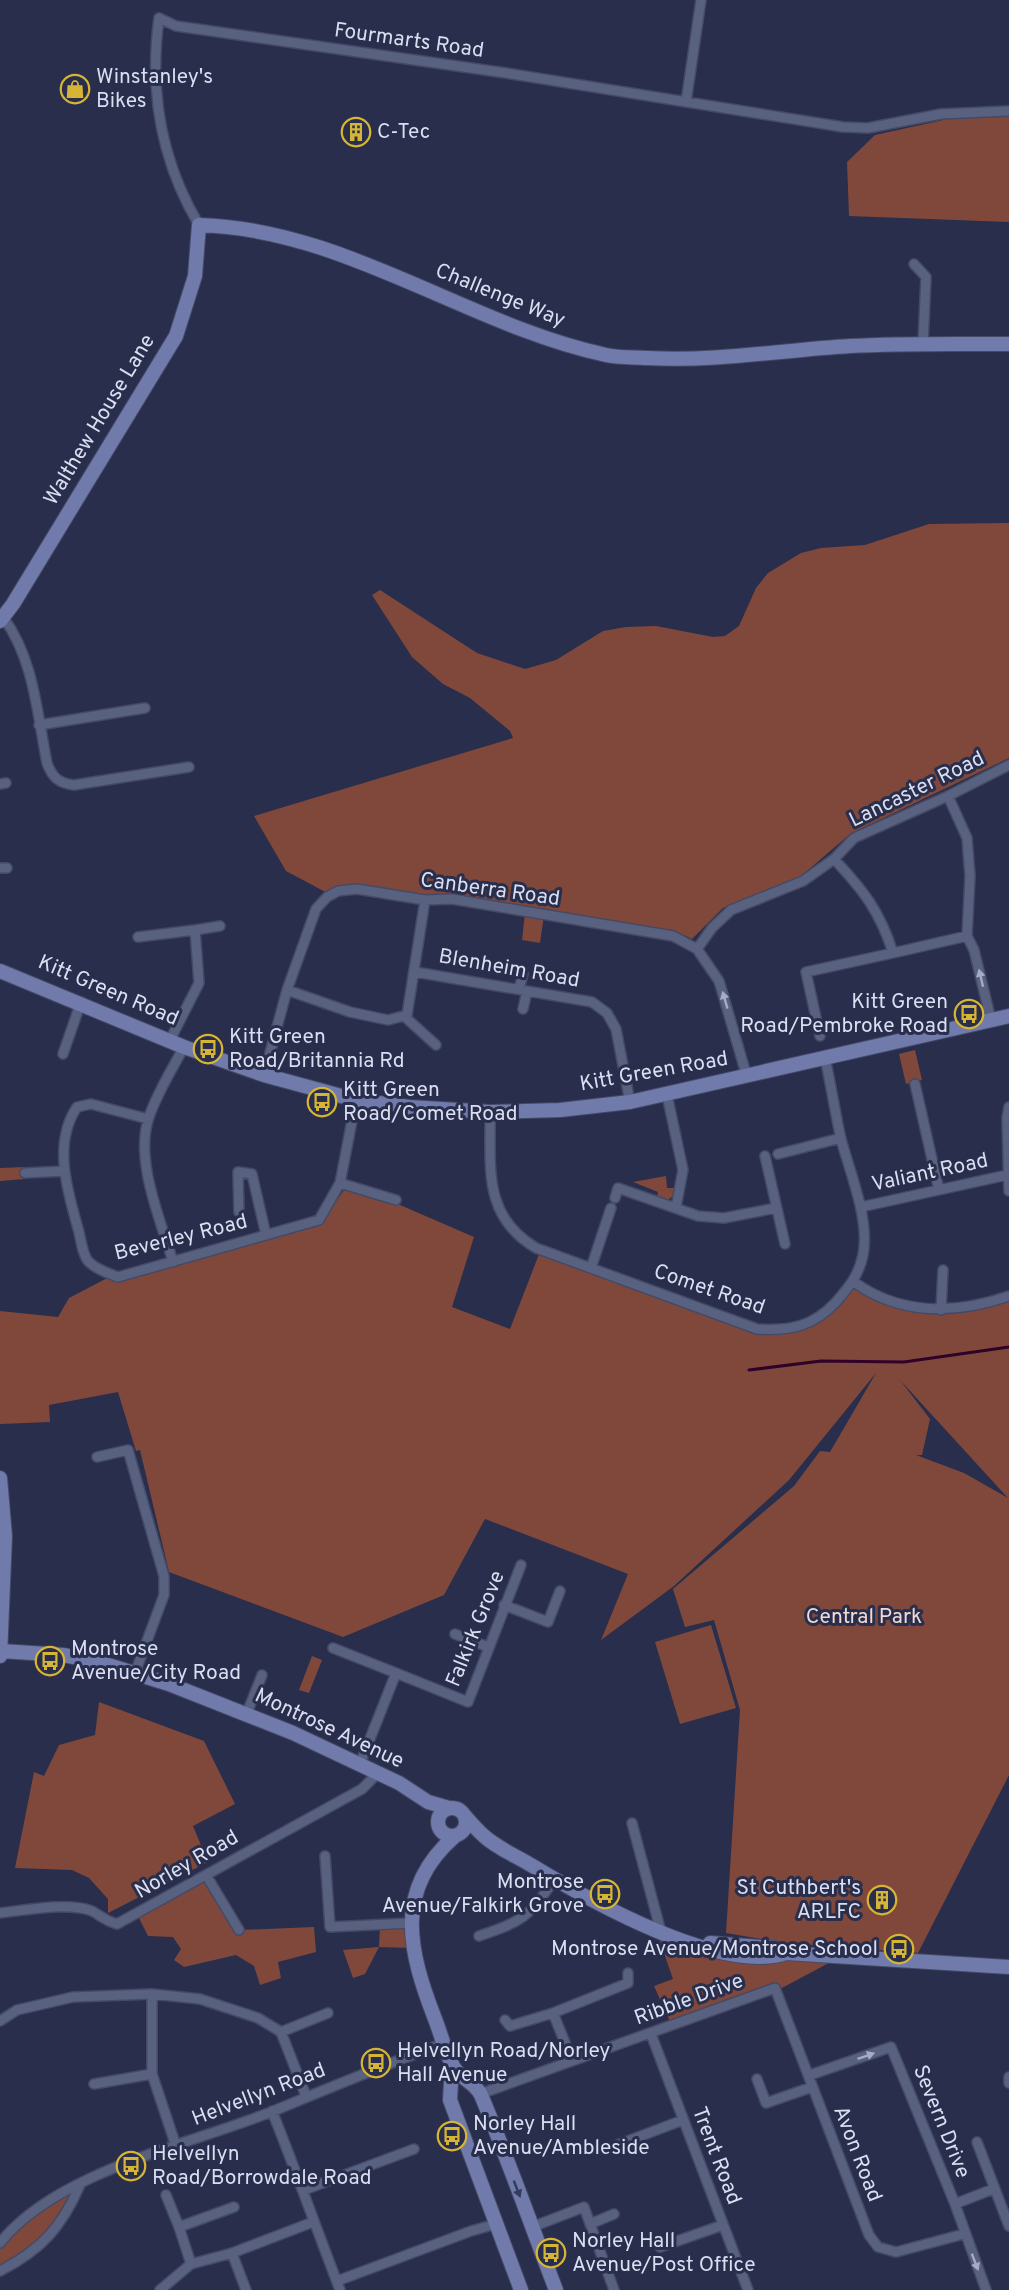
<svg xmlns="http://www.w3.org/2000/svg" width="1009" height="2290" font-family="Overpass,sans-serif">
<rect width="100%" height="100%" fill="#282e4c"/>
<!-- green -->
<path fill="#80483b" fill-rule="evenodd" d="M 1009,115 L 1009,222 L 849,216 L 847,162 L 875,135 L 957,117 Z
M 1009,523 L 1009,758 L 850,834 L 800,877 L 723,908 L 692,939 L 673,930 L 544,915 L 540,943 L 522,940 L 525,913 L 363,890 L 331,895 L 286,871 L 254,816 L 513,738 L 510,731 L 470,698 L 443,684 L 412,657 L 372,595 L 380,590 L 477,653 L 525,669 L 556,660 L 603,631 L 626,627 L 656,626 L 713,637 L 725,636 L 739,626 L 756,588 L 768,573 L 801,553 L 821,548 L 865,545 L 929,524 Z
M 915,1050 L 922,1080 L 906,1084 L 899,1054 Z
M 25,1167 L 25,1179 L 0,1181 L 0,1168 Z
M 666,1176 L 667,1188 L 675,1188 L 673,1196 L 668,1200 L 657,1196 L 658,1192 L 633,1182 Z
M 345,1189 L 400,1205 L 474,1237 L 452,1307 L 510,1329 L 541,1249 L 757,1329 L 807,1324 L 854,1282 L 900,1305 L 941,1310 L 1009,1296 L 1009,1775 L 918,1953 L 785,1943 L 726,1933 L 740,1710 L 714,1620 L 685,1627 L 673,1589 L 794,1486 L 820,1451 L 830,1452 L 876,1373 L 789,1480 L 674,1586 L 601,1640 L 628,1574 L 485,1519 L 444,1595 L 343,1637 L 169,1572 L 140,1450 L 136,1451 L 118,1392 L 49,1405 L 50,1422 L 0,1424 L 0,1311 L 58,1317 L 69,1298 L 113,1275 L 266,1235 L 316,1227 ZM 900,1380 L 1008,1498 L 964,1473 L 916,1455 L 922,1455 L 930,1419 Z
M 711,1625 L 736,1708 L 680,1724 L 655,1642 Z
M 312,1656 L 322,1660 L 309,1693 L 299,1690 Z
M 99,1702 L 204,1741 L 235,1804 L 193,1826 L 208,1862 L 108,1913 L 108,1899 L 89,1878 L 72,1870 L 15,1868 L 34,1772 L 44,1776 L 59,1745 L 95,1735 Z
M 206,1875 L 239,1930 L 314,1927 L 316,1952 L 278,1962 L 281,1978 L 260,1985 L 254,1966 L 236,1955 L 184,1967 L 174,1960 L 181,1949 L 173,1937 L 148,1936 L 137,1914 Z
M 411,1923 L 412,1948 L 379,1947 L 365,1974 L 353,1978 L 343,1950 L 379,1947 L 380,1925 Z
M 658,1936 L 739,1956 L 840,1957 L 780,1989 L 672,2026 L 654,1986 L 673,1979 Z
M 80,2185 L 58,2227 L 0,2271 L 0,2244 L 10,2230 Z"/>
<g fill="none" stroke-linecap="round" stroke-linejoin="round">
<!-- stream -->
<path stroke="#2f0229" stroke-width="3" d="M 749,1370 L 821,1361 L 904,1362 L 1009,1347"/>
<!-- street casing -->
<g stroke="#444a66" stroke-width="12">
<path id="street" d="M 686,102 L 701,0
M 199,225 C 161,161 149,92 159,18 L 176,26 L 506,73 L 843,127 L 868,128 L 941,114 L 1009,111
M 914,264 L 926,277 L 923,344
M 3,617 C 34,659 37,713 47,763 C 52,777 58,783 74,785 L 189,767
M 39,725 L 145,708
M 0,784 L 6,783
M 948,796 L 967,838 L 970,876 L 967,936 L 974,950 L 991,1020
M 834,859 C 863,890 880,911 893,953 L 967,936
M 0,868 L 7,868
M 195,930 L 220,926
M 138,937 L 195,930 L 199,983 L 170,1040
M 697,949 L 712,928 L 731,910 L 803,881 L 834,859 L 854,838 L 948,796 L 1009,765
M 415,972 L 592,1002 L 607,1013 L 616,1029 L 630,1102
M 519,989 L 523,974
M 287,990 L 350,1012 L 388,1020 L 407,1015 L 425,900
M 523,1009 L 527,991
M 404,1016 L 436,1045
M 820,1036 L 806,972 L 893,953
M 63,1054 L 81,1002
M 264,1075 L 287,990 L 316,909 L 327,897 L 338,891 L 357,889 L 425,900 L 452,899 L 673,936 L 697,949 L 719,981 L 747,1077
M 915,1084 L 939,1190
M 667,1095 L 683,1170 L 676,1207
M 1009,1107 L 1007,1118 L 1009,1191
M 490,1112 C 491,1167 482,1216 536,1248 L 757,1329 C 789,1331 813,1327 836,1302 C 849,1287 859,1275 863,1255 C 870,1220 850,1173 841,1139 C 835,1112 831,1085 825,1058
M 148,1119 L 91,1104 L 77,1107 C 52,1144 68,1193 79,1232 C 81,1241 83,1256 89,1262 C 97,1270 108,1273 118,1277 L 319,1220 L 340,1183 L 356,1100
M 778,1154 L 841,1138
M 765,1156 L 785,1244
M 25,1173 L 65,1171
M 340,1183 L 396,1200
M 615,1198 L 618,1188 L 698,1216 L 724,1218 L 776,1208
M 861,1207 L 1007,1175
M 239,1212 L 238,1172 L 252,1174 L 266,1235
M 173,1262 C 161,1221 134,1160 149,1117 C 157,1093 172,1069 184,1047
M 591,1268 L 611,1208
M 854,1282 C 901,1316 957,1314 1009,1296
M 941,1310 L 943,1270
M 97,1457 L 128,1450 L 164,1576 L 164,1595 L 135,1673
M 504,1605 L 548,1622 L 560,1591
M 455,1634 L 488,1647
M 333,1648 L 396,1673
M 247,1713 L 262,1675
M 360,1764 L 396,1673 L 468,1702 L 521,1565
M 632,1823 L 661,1932
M 325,1856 L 330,1927 L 411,1923
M 206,1875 L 239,1930
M 0,1913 C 25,1910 68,1902 92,1911 C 100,1915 103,1920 117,1924 L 362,1789 L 378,1773
M 479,1936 C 520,1922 531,1917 554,1879
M 152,1994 L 152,2074 L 176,2146
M 553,2013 L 628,1983 L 628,1973
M 505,2020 L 510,2026 L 553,2013 L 572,2060
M 0,2021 L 17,2010 L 73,1997 L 152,1994 L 200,1999 L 258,2018 L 281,2032 L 306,2096
M 281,2032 L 328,2013
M 651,2034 L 748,2290
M 810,2075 L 891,2047 L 955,2204 L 986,2290
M 1009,2077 L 1009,2083
M 757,2079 L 766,2103 L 812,2087
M 94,2084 L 152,2074
M 480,2094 L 775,1988 L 869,2235 L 878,2247 L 896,2252 L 964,2234
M 272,2111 C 296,2171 317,2230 340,2290
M 977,2142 L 1009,2226
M 617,2145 L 683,2120
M 304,2190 L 414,2149
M 166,2195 L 179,2227
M 955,2204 L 993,2189
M 590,2224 L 614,2214
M 532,2227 L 584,2207 L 614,2290
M 0,2243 C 56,2172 188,2145 271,2112 C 329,2088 386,2064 445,2043
M 660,2247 L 723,2225
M 232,2253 L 246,2290
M 191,2264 L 179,2227 L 234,2207
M 0,2271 C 42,2249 61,2228 80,2185
M 337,2281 L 471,2231 L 496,2224
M 160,2290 L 191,2264 L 232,2253 L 313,2222"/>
</g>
<!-- secondary casing -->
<g stroke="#444a66" stroke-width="16">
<path id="secondary" d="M 0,621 L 13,604 L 176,336 L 195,276 L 199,225 C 345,229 467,325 606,355 C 619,358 634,357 647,358 C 715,362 783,350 850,346 C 903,343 956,344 1009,344
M 0,971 L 184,1047 L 264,1075 L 356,1100 L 409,1107 L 490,1112 L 560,1110 L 630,1102 L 1009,1016
M 0,1478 L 5,1536 L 0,1656
M 1,1651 L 63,1655 L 95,1661 L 169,1684 L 293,1733 L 399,1783 L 428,1802 L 449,1808
M438 1822a14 14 0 1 1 28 0a14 14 0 1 1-28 0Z
M 465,1816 C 471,1823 477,1830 484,1836 C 497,1848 516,1856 531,1865 C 587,1899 720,1975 786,1953
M 454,1837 C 393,1890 409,1952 435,2019 C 441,2034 445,2052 453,2066 C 460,2079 475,2082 481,2095 C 508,2159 531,2225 556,2290
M 710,1943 L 774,1948 L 786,1953 L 1009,1967
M 452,2065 L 450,2100 L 521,2290"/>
</g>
<!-- street -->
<use href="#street" stroke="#596180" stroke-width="9"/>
<!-- secondary -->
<use href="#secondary" stroke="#707bac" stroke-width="14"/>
</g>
<!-- one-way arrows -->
<defs><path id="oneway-solid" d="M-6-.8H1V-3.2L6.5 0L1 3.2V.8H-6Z" transform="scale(1.5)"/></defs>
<g fill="#a6acc4">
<use href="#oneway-solid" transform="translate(981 978) rotate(-103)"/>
<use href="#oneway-solid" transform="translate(725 1000) rotate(-106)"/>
<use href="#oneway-solid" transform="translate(866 2056) rotate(-19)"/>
<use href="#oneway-solid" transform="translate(975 2262) rotate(69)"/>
</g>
<use fill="#333a5a" href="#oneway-solid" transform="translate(517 2189) rotate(69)"/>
<!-- icons -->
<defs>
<g id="shop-ring" transform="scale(1.5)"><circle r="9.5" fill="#282e4c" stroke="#d6b534" stroke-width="1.5"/><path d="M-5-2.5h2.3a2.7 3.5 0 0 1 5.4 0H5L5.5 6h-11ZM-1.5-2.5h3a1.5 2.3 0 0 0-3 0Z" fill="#d6b534"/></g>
<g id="building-ring" transform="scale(1.5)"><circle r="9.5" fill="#282e4c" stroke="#d6b534" stroke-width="1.5"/><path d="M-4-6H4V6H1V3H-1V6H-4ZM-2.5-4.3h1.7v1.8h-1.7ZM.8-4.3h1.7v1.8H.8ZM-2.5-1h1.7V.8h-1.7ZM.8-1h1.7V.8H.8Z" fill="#d6b534"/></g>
<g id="bus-ring" transform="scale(1.5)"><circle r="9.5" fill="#282e4c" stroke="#d6b534" stroke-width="1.5"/><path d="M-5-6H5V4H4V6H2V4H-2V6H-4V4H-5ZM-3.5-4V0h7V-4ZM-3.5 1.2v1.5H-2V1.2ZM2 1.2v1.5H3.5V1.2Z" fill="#d6b534"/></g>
</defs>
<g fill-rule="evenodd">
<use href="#shop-ring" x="75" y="89"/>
<use href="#building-ring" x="356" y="132"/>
<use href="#bus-ring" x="969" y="1014"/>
<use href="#bus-ring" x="208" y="1049"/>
<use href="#bus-ring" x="322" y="1102"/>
<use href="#bus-ring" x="50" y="1661"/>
<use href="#bus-ring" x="605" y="1894"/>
<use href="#building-ring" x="882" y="1900"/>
<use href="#bus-ring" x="899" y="1949"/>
<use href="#bus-ring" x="376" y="2063"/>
<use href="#bus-ring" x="452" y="2136"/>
<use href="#bus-ring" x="131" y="2166"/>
<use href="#bus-ring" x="551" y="2253"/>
</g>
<g text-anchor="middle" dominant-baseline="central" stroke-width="6" stroke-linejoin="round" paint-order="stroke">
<!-- street labels -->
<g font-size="21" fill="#d9def1" stroke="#282e4c">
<text transform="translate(409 41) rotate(8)">Fourmarts Road</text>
<text transform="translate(500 296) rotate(22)">Challenge Way</text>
<text transform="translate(100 420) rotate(-59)">Walthew House Lane</text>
<text transform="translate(917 790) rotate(-26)">Lancaster Road</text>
<text transform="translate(490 890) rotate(8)">Canberra Road</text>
<text transform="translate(509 969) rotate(10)">Blenheim Road</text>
<text transform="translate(108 991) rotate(23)">Kitt Green Road</text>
<text transform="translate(654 1072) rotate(-10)">Kitt Green Road</text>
<text transform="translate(930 1173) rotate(-12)">Valiant Road</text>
<text transform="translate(181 1238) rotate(-14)">Beverley Road</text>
<text transform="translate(709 1290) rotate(19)">Comet Road</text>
<text transform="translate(476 1629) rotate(-68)">Falkirk Grove</text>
<text transform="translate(329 1729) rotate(25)">Montrose Avenue</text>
<text transform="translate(187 1865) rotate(-30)">Norley Road</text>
<text transform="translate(689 2000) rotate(-20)">Ribble Drive</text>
<text transform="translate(259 2095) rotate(-21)">Helvellyn Road</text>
<text transform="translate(941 2122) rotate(68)">Severn Drive</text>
<text transform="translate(857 2154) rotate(69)">Avon Road</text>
<text transform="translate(716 2156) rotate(69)">Trent Road</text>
</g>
<!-- poi labels -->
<g font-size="21" fill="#d9def1" stroke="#282e4c" text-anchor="start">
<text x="96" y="77">Winstanley's<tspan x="96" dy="24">Bikes</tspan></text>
<text x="377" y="132">C-Tec</text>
<text x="948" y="1002" text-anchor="end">Kitt Green<tspan x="948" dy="24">Road/Pembroke Road</tspan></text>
<text x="229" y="1037">Kitt Green<tspan x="229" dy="24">Road/Britannia Rd</tspan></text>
<text x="343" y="1090">Kitt Green<tspan x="343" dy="24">Road/Comet Road</tspan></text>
<text x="71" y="1649">Montrose<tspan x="71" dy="24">Avenue/City Road</tspan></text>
<text x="584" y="1882" text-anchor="end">Montrose<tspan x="584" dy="24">Avenue/Falkirk Grove</tspan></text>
<text x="861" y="1888" text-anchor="end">St Cuthbert's<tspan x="861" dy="24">ARLFC</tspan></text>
<text x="878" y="1949" text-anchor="end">Montrose Avenue/Montrose School</text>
<text x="397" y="2051">Helvellyn Road/Norley<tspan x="397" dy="24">Hall Avenue</tspan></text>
<text x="473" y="2124">Norley Hall<tspan x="473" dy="24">Avenue/Ambleside</tspan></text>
<text x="152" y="2154">Helvellyn<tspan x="152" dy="24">Road/Borrowdale Road</tspan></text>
<text x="572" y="2241">Norley Hall<tspan x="572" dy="24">Avenue/Post Office</tspan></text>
</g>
<!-- park labels -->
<g font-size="21" fill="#f2d9d3" stroke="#282e4c">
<text x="864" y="1617">Central Park</text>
</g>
</g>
</svg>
